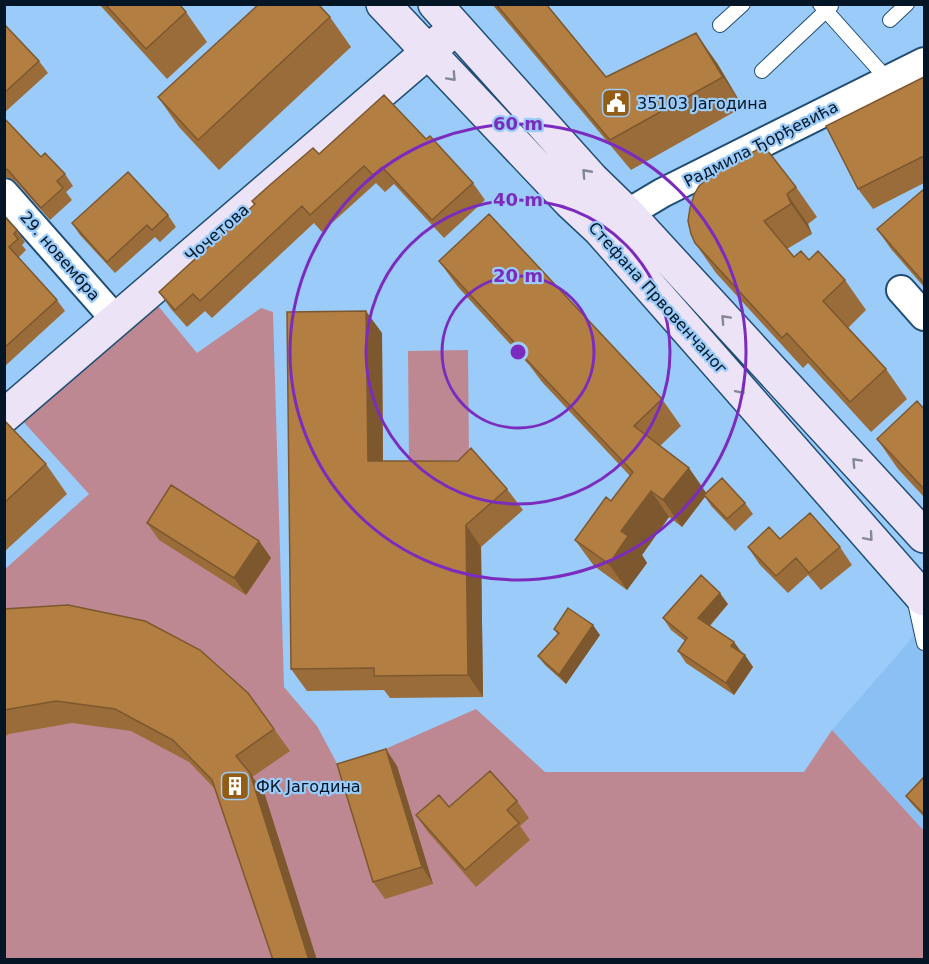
<svg xmlns="http://www.w3.org/2000/svg" width="929" height="964" font-family="'DejaVu Sans',sans-serif">
<rect width="100%" height="100%" fill="#9bcbf9"/>
<!-- built -->
<path fill="#8ac0f3" d="M 907,593 L 924,612 L 924,831 L 832,730 L 913,637 Z"/>
<!-- green -->
<path fill="#bd8891" d="M 154,301 L 197,353 L 261,308 L 273,312 L 284,687 L 317,726 L 340,769 L 476,709 L 545,772 L 804,772 L 832,730 L 924,831 L 924,959 L 5,959 L 4,570 L 89,494 L 20,418 Z
M 468,350 L 469,460 L 409,461 L 408,351 Z"/>
<g fill="none" stroke-linecap="round" stroke-linejoin="round">
<!-- lane casing -->
<g stroke="#214e75" stroke-width="16">
<path id="lane" d="M 820,4 L 888,80
M 890,20 L 907,4
M 720,25 L 743,4
M 762,71 L 831,6
M 914,598 L 924,643"/>
</g>
<!-- street casing -->
<g stroke="#214e75" stroke-width="32">
<path id="street" d="M 4,193 L 116,320
M 610,224 L 662,193 L 924,62
M 901,290 L 924,316"/>
</g>
<!-- secondary casing -->
<g stroke="#214e75" stroke-width="36">
<path id="secondary" d="M 383,4 L 570,202 L 600,230 L 924,599
M 435,4 L 592,179 L 628,214 L 924,536
M 4,416 L 444,38"/>
</g>
<!-- lane -->
<use href="#lane" stroke="#fff" stroke-width="14"/>
<!-- street -->
<use href="#street" stroke="#fff" stroke-width="28"/>
<!-- secondary -->
<use href="#secondary" stroke="#ede3f6" stroke-width="33"/>
</g>
<!-- wall -->
<path fill="#9a6c39" d="M 99,4 L 179,4 L 186,12 L 207,42 L 167,79 Z
M 492,4 L 546,4 L 606,77 L 717,63 L 743,107 L 631,170 Z
M 330,17 L 351,47 L 219,170 L 179,127 L 158,97 Z
M 4,24 L 39,61 L 48,73 L 4,113 Z
M 924,77 L 924,183 L 873,209 L 858,189 Z
M 4,118 L 41,157 L 65,174 L 73,186 L 66,192 L 72,200 L 50,220 L 16,182 L 10,178 L 4,177 Z
M 426,139 L 473,183 L 485,200 L 444,238 L 394,184 L 385,192 L 376,183 L 322,232 L 314,223 L 212,318 L 205,311 L 187,327 L 171,309 L 159,292 L 254,205 L 252,201 L 319,154 Z
M 796,187 L 817,217 L 808,224 L 812,234 L 787,249 L 794,257 L 809,260 L 845,280 L 866,310 L 848,328 L 886,369 L 907,399 L 871,432 L 808,363 L 803,368 L 716,273 L 695,243 Z
M 924,189 L 924,287 L 891,249 L 877,229 Z
M 168,215 L 176,227 L 160,242 L 155,237 L 115,273 L 80,235 L 72,223 Z
M 4,216 L 17,230 L 25,242 L 22,245 L 26,250 L 18,258 L 57,300 L 65,311 L 4,367 Z
M 439,261 L 662,399 L 681,426 L 660,446 L 689,468 L 706,493 L 745,503 L 753,514 L 735,531 L 712,507 L 705,497 L 682,527 L 669,517 L 642,555 L 647,563 L 627,590 L 594,566 L 575,540 L 611,501 L 630,476 L 542,382 L 530,366 L 458,287 Z
M 382,333 L 383,461 L 507,489 L 523,510 L 481,547 L 483,697 L 390,698 L 384,690 L 307,691 L 291,669 Z
M 924,409 L 924,497 L 898,469 L 877,439 Z
M 4,420 L 46,464 L 67,494 L 4,552 Z
M 147,523 L 259,541 L 271,558 L 246,595 L 159,540 Z
M 780,539 L 840,547 L 852,565 L 821,590 L 808,575 L 788,593 L 760,565 L 748,547 Z
M 728,604 L 710,626 L 734,642 L 753,667 L 734,695 L 686,663 L 678,651 L 685,641 L 671,630 L 663,618 Z
M 4,609 L 274,729 L 290,751 L 252,777 L 265,795 L 215,789 L 189,762 L 131,731 L 72,723 L 9,734 L 4,737 Z
M 554,629 L 600,635 L 566,684 L 545,665 L 538,656 L 558,635 Z
M 397,766 L 433,884 L 385,899 L 373,882 Z
M 924,777 L 924,817 L 911,803 L 906,796 Z
M 517,801 L 529,818 L 520,826 L 530,840 L 476,887 L 428,832 L 416,815 Z"/>
<!-- shaded-wall -->
<path fill="#7d582e" d="M 696,33 L 717,63 L 743,107 L 723,77 Z
M 787,194 L 808,224 L 812,234 L 791,204 Z
M 366,311 L 382,333 L 383,483 L 368,461 Z
M 689,468 L 707,494 L 682,527 L 663,500 Z
M 651,491 L 669,517 L 642,555 L 647,563 L 627,590 L 609,564 L 621,531 Z
M 466,525 L 481,547 L 483,697 L 468,675 Z
M 259,541 L 271,558 L 246,595 L 234,578 Z
M 720,593 L 728,604 L 706,629 L 698,618 Z
M 593,625 L 600,635 L 566,684 L 559,675 Z
M 734,642 L 742,654 L 731,646 Z
M 745,655 L 753,667 L 734,695 L 726,683 Z
M 386,749 L 397,766 L 433,884 L 422,867 Z
M 250,773 L 265,795 L 317,960 L 309,960 Z"/>
<!-- building -->
<path fill="#b37e42" stroke="#7d582e" stroke-width="1.5" d="M 105,4 L 179,4 L 186,12 L 146,49 Z
M 259,4 L 318,4 L 330,17 L 198,140 L 158,97 Z
M 496,4 L 546,4 L 606,77 L 696,33 L 723,77 L 610,140 Z
M 4,24 L 39,61 L 4,93 Z
M 924,77 L 924,156 L 858,189 L 826,126 Z
M 384,95 L 426,139 L 430,136 L 473,183 L 432,220 L 382,167 L 373,175 L 364,166 L 310,215 L 302,206 L 200,301 L 193,294 L 175,310 L 159,292 L 255,204 L 252,201 L 271,184 L 313,148 L 319,154 Z
M 4,118 L 41,157 L 45,153 L 65,174 L 57,181 L 63,188 L 41,208 L 8,170 L 4,168 Z
M 764,146 L 796,187 L 787,194 L 791,204 L 764,221 L 794,257 L 801,251 L 809,260 L 818,251 L 845,280 L 823,301 L 886,369 L 850,402 L 787,333 L 782,338 L 695,243 L 691,234 L 688,221 L 690,208 L 694,195 L 699,186 L 715,172 Z
M 128,172 L 168,215 L 152,230 L 147,225 L 107,262 L 72,223 Z
M 924,189 L 924,283 L 877,229 Z
M 489,214 L 662,399 L 634,426 L 689,468 L 663,500 L 651,491 L 621,531 L 628,536 L 609,564 L 575,540 L 606,497 L 611,501 L 633,472 L 523,356 L 525,354 L 439,261 Z
M 4,216 L 17,230 L 14,234 L 18,239 L 9,247 L 57,300 L 4,348 Z
M 366,311 L 368,461 L 458,461 L 471,448 L 507,489 L 466,525 L 468,675 L 374,676 L 374,668 L 291,669 L 287,312 Z
M 917,401 L 924,409 L 924,489 L 877,439 Z
M 4,420 L 46,464 L 4,503 Z
M 722,478 L 745,503 L 727,519 L 704,495 Z
M 171,485 L 259,541 L 234,578 L 147,523 Z
M 810,513 L 840,547 L 809,573 L 796,558 L 776,576 L 748,547 L 769,527 L 780,539 Z
M 701,575 L 720,593 L 698,618 L 734,642 L 731,646 L 745,655 L 726,683 L 678,651 L 687,638 L 663,618 Z
M 68,605 L 145,621 L 200,650 L 248,693 L 274,729 L 236,756 L 250,773 L 309,960 L 273,960 L 212,780 L 173,740 L 115,709 L 56,701 L 4,710 L 4,609 Z
M 568,608 L 593,625 L 559,675 L 538,656 L 559,633 L 554,629 Z
M 386,749 L 422,867 L 373,882 L 337,764 Z
M 490,771 L 517,801 L 507,810 L 519,823 L 465,870 L 416,815 L 439,795 L 449,807 Z
M 924,777 L 924,814 L 906,796 Z"/>
<!-- one-way arrows -->
<defs><path id="oneway-chevron" d="M-2-3.5L2.5 0L-2 3.5" fill="none" stroke-width="1.6" stroke-linecap="round" stroke-linejoin="round" transform="scale(1.5)"/></defs>
<g stroke="#848798">
<use href="#oneway-chevron" transform="translate(452 77) rotate(47)"/>
<use href="#oneway-chevron" transform="translate(586 173) rotate(-132)"/>
<use href="#oneway-chevron" transform="translate(725 319) rotate(-133)"/>
<use href="#oneway-chevron" transform="translate(741 390) rotate(49)"/>
<use href="#oneway-chevron" transform="translate(856 462) rotate(-133)"/>
<use href="#oneway-chevron" transform="translate(869 537) rotate(49)"/>
</g>
<!-- distance rings -->
<g fill="none" stroke="#7b2cbf" stroke-width="3">
<circle cx="518" cy="352" r="76"/>
<circle cx="518" cy="352" r="152"/>
<circle cx="518" cy="352" r="228"/>
</g>
<!-- icons -->
<defs>
<g id="civic-square" transform="scale(1.5)"><rect x="-9" y="-9" width="18" height="18" rx="4" fill="#945d15" stroke="#9bcbf9"/><path d="M-.6-6.5H3V-4.5H.6V-3L4-1V1h2V6H-6V1h2V-1L-.6-3ZM-1.2 2.5V6h2.4V2.5Z" fill="#fff"/></g>
<g id="building-square" transform="scale(1.5)"><rect x="-9" y="-9" width="18" height="18" rx="4" fill="#945d15" stroke="#9bcbf9"/><path d="M-4-6H4V6H1V3H-1V6H-4ZM-2.5-4.3h1.7v1.8h-1.7ZM.8-4.3h1.7v1.8H.8ZM-2.5-1h1.7V.8h-1.7ZM.8-1h1.7V.8H.8Z" fill="#fff"/></g>
</defs>
<g fill-rule="evenodd">
<use href="#civic-square" x="616" y="103"/>
<use href="#building-square" x="235" y="786"/>
</g>
<g text-anchor="middle" dominant-baseline="central" stroke-width="4.5" stroke-linejoin="round" paint-order="stroke">
<!-- poi labels -->
<g font-size="16" fill="#041626" stroke="#9bcbf9" text-anchor="start">
<text x="637" y="103">35103 Јагодина</text>
<text x="256" y="786">ФК Јагодина</text>
</g>
<!-- street labels -->
<g font-size="16" fill="#041626" stroke="#9bcbf9">
<text transform="translate(761 144) rotate(-27)">Радмила Ђорђевића</text>
<text transform="translate(217 233) rotate(-41)">Чочетова</text>
<text transform="translate(60 256) rotate(49)">29. новембра</text>
<text transform="translate(658 298) rotate(48)">Стефана Првовенчаног</text>
</g>
</g>
<circle cx="518" cy="352" r="9" fill="#7b2cbf" stroke="#9bcbf9" stroke-width="3"/>
<g font-size="18" text-anchor="middle" font-weight="bold" fill="#7b2cbf" stroke="#9bcbf9" stroke-width="4.5" stroke-linejoin="round" paint-order="stroke">
<text x="518" y="130">60 m</text>
<text x="518" y="206">40 m</text>
<text x="518" y="282">20 m</text>
</g>
<!-- border -->
<rect width="929" height="964" fill="none" stroke="#041626" stroke-width="12"/>
</svg>
